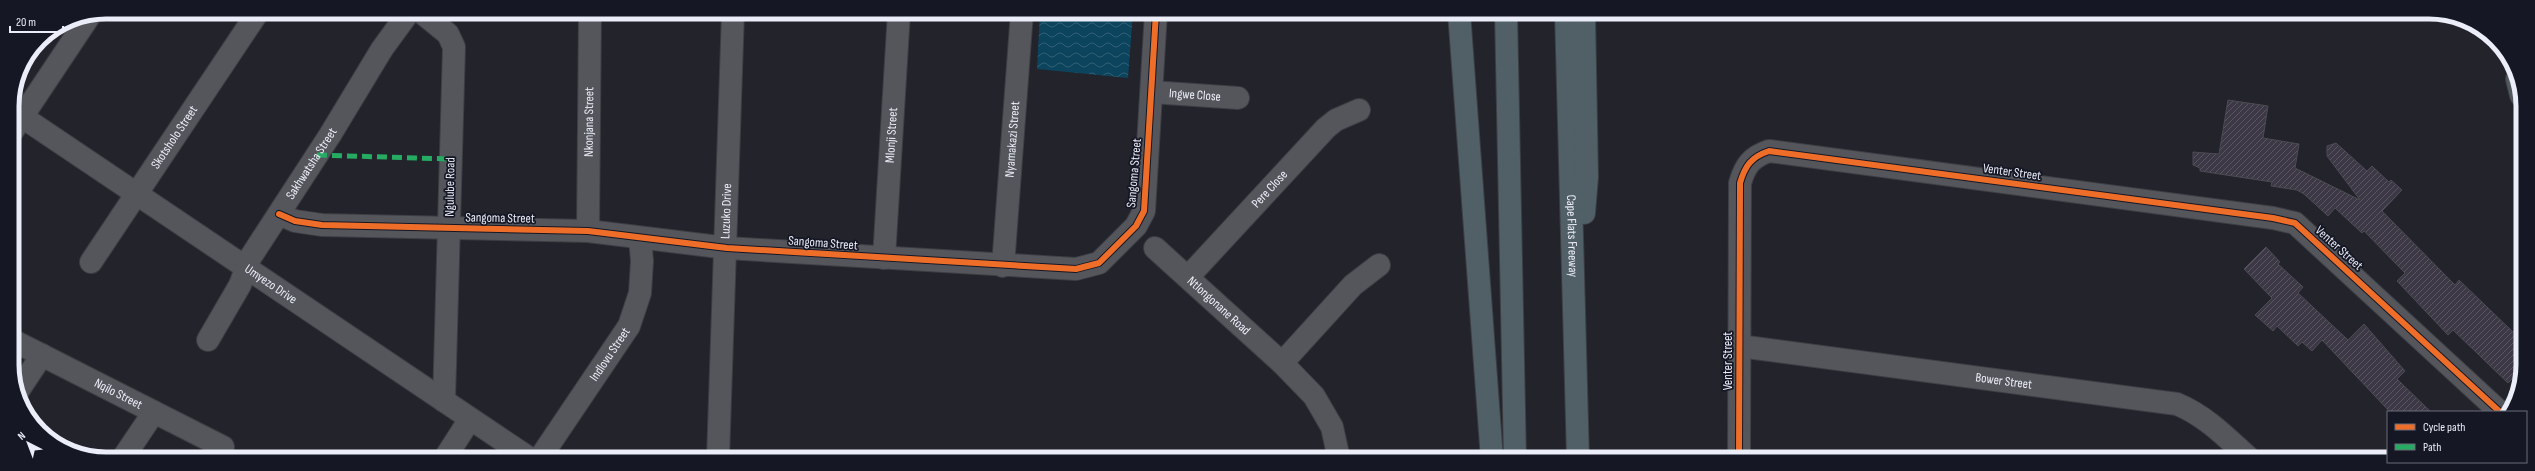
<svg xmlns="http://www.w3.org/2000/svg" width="2535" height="471" font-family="'Sofia Sans Condensed',sans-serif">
<defs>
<pattern id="water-waves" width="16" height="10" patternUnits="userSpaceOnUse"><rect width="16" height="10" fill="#0c445d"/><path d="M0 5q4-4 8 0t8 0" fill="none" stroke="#305f75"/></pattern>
<pattern id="building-hatch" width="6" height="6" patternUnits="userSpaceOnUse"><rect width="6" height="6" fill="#3d3845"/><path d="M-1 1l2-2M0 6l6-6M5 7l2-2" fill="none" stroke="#595561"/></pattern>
</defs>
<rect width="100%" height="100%" fill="#22232b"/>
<!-- water -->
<path fill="url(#water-waves)" d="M 1040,12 L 1133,12 L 1128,78 L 1037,69 Z"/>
<!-- building -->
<path fill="url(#building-hatch)" stroke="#4c4b52" d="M 2228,100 L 2268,106 L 2263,138 L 2299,144 L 2295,168 L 2360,200 L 2327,156 L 2327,146 L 2336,143 L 2367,171 L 2372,166 L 2389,182 L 2391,180 L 2402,190 L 2382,211 L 2455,285 L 2459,280 L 2513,332 L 2522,322 L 2522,369 L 2508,383 L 2453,330 L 2448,335 L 2397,281 L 2405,273 L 2364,231 L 2362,233 L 2335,208 L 2328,216 L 2304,194 L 2297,190 L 2271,186 L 2272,182 L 2200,171 L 2200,168 L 2193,165 L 2193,152 L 2219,154 Z
M 2266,247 L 2280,262 L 2278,264 L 2303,287 L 2298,293 L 2348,340 L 2364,324 L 2405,371 L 2397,379 L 2431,412 L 2390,412 L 2322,340 L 2312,351 L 2302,342 L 2298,346 L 2277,326 L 2273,331 L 2255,315 L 2272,298 L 2244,269 Z"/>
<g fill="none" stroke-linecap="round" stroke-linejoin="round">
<!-- minor casing -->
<g stroke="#3c3e44" stroke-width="24">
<g id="minor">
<path d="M 421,12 L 448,34 L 454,47 L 444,401"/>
<path id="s1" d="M 1152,92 L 1238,98"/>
<path id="s2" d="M 12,110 L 529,458"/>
<path d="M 12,132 L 90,15"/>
<path d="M 279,214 L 295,221 L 322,225 L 588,231 L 727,248 L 1076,269 L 1099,263 L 1136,226 L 1144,211 L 1156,12"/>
<path id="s3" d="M 588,231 L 590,12"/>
<path id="s4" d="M 1155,248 L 1282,363 L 1314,396 L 1332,427 L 1339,459"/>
<path id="s5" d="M 884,258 L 899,12"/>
<path id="s6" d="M 91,262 L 258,12"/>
<path id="s7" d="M 1003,266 L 1022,12"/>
<path id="s8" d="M 1188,277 L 1326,128 L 1336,120 L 1359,110"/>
<path id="s9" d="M 208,340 L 240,285 L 250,258 L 330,135 L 382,49 L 409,12"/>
<path id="s10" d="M 14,341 L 223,447"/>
<path id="s11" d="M 1739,346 L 2177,404 C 2206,416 2227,438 2250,459"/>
<path d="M 1282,363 L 1353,285 L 1379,265"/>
<path d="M 18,391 L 42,355"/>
<path d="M 123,458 L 154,412"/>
<path d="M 445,458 L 470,419"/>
<path id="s12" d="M 540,458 L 629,326 L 640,293 L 642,261 L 640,238"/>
<path id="s13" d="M 718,458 L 733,12"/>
<path d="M 1739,459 L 1740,183 C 1745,166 1751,157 1769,151 L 2273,218 L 2295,223 L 2500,412"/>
</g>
</g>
<!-- major casing -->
<g stroke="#3c3e44" stroke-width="24">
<path id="major" d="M 2517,79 L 2521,95"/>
</g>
<!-- highway casing -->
<g stroke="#3c3e44" stroke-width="24">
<g id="highway">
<path d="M 1459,12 L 1492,459"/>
<path d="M 1506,12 L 1515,459"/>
<path id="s14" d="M 1566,13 L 1578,459"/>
<path d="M 1584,13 L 1587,177 L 1584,213"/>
</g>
</g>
<!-- minor -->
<use href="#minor" stroke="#54565c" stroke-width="22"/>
<!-- major -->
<use href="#major" stroke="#50595e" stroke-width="22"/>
<!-- highway -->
<use href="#highway" stroke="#515f66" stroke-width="22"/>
<!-- quiet -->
<path stroke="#26ab63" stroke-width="5" stroke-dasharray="10 5" stroke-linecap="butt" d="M 317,155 L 451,159"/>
<!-- cycleway casing -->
<g stroke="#151725" stroke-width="8">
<path id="cycleway" d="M 279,214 L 295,221 L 322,225 L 588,231 L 727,248 L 1076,269 L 1099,263 L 1136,226 L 1144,211 L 1156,12
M 1739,459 L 1740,183 C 1745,166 1751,157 1769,151 L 2273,218 L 2295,223 L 2500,412"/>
</g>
<!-- cycleway -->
<use href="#cycleway" stroke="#ee6e29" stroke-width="6"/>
</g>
<g text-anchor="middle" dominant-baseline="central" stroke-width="3.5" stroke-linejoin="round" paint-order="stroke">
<!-- street labels -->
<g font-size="13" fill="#ebedf8" stroke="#151725">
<text stroke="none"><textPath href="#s1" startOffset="43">Ingwe Close</textPath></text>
<text stroke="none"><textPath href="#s3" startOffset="109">Nkonjana Street</textPath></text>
<text stroke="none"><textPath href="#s5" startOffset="123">Mlonji Street</textPath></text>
<text stroke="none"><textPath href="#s6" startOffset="150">Skotsholo Street</textPath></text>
<text stroke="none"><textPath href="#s7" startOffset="127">Nyamakazi Street</textPath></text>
<text stroke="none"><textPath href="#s9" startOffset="205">Sakhwatsha Street</textPath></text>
<text transform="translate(2012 172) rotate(8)">Venter Street</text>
<text transform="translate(1134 173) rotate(-85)">Sangoma Street</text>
<text transform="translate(450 187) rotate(-89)">Ngulube Road</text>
<text stroke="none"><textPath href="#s8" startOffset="120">Pere Close</textPath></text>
<text stroke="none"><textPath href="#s13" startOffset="247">Luzuko Drive</textPath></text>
<text transform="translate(500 218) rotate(1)">Sangoma Street</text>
<text stroke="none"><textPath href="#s14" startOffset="223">Cape Flats Freeway</textPath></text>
<text transform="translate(823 243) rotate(4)">Sangoma Street</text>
<text transform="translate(2339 248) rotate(42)">Venter Street</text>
<text stroke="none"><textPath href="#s2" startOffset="312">Umyezo Drive</textPath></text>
<text stroke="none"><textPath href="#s4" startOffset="86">Ntlongonane Road</textPath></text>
<text stroke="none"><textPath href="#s12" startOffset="125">Indlovu Street</textPath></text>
<text transform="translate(1728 361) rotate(-90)">Venter Street</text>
<text stroke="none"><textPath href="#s11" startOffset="267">Bower Street</textPath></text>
<text stroke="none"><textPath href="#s10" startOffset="117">Nqilo Street</textPath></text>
</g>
</g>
<!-- crop -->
<path d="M0 0H2535V471H0ZM106 19H2429A87 87 0 0 1 2516 106V365A87 87 0 0 1 2429 452H106A87 87 0 0 1 19 365V106A87 87 0 0 1 106 19Z" fill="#151725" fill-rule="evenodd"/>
<path fill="none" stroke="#ebedf8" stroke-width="5" d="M106 19H2429A87 87 0 0 1 2516 106V365A87 87 0 0 1 2429 452H106A87 87 0 0 1 19 365V106A87 87 0 0 1 106 19Z"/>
<!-- legend -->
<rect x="2387" y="411" width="140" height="52" fill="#151725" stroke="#6b6d79"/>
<rect x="2395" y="424" width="20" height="6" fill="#ee6e29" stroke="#6b6d79"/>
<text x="2423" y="431" font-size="12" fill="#ebedf8">Cycle path</text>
<rect x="2395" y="444" width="20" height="6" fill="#26ab63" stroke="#6b6d79"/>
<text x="2423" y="451" font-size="12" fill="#ebedf8">Path</text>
<!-- north arrow -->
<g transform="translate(28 443) rotate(318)" stroke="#151725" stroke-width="3" paint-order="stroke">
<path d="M0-3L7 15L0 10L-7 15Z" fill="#ebedf8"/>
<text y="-6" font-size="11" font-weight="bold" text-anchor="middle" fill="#ebedf8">N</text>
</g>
<!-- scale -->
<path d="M10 26v6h53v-6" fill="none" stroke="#ebedf8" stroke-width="2"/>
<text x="16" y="26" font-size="12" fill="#ebedf8" stroke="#151725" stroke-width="3" paint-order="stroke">20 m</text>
</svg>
